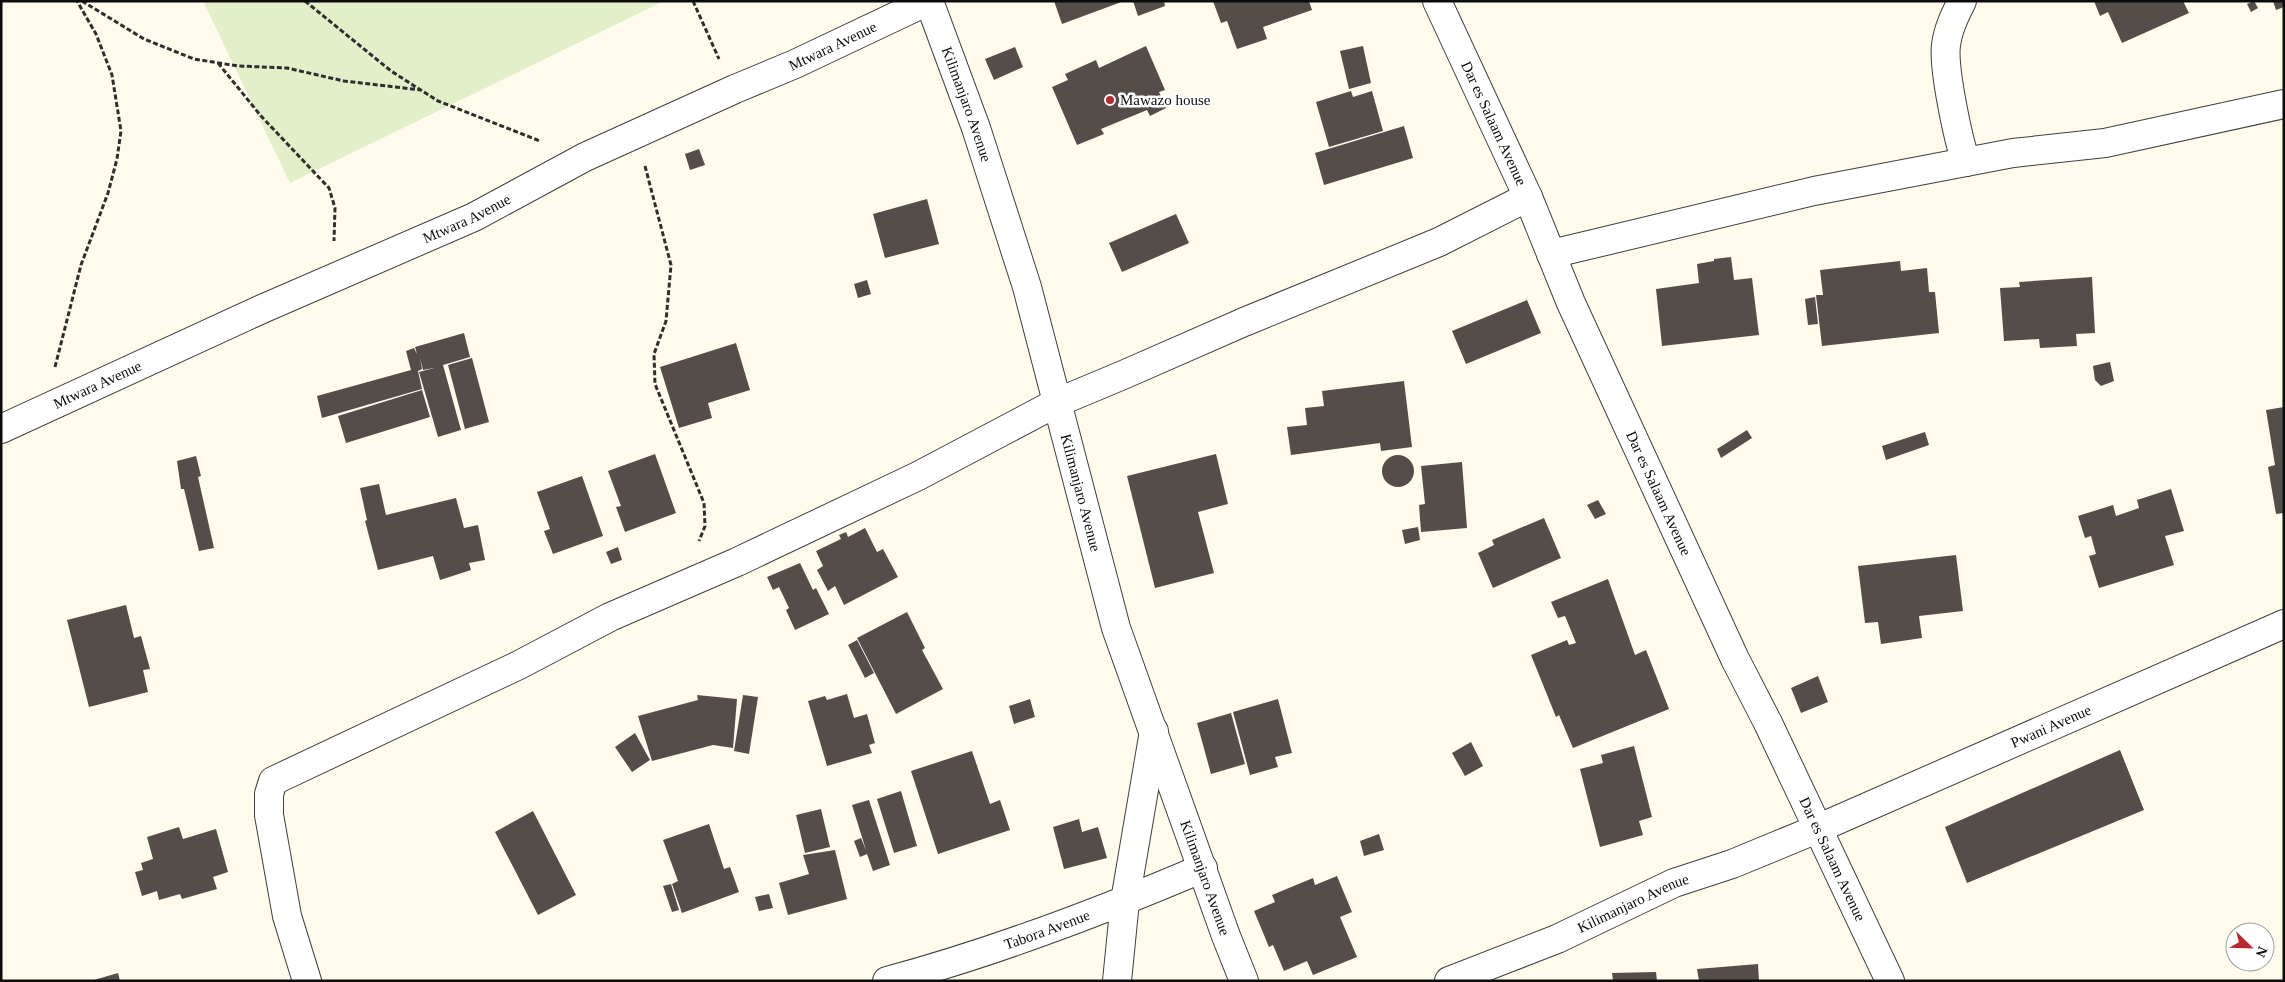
<svg xmlns="http://www.w3.org/2000/svg" width="2285" height="982" font-family="Georgia,serif">
<rect width="100%" height="100%" fill="#fffbec"/>
<!-- pitch -->
<path fill="#e3efc9" d="M 203,1 L 659,1 L 660,3 L 290,183 Z"/>
<!-- building -->
<path fill="#554d49" d="M 1054,1 L 1124,1 L 1062,24 Z
M 1133,1 L 1164,1 L 1165,6 L 1138,16 Z
M 1213,1 L 1309,1 L 1312,10 L 1263,27 L 1267,39 L 1237,49 L 1227,21 L 1221,23 Z
M 2094,1 L 2183,1 L 2189,13 L 2122,43 L 2108,12 L 2100,16 Z
M 2254,1 L 2258,8 L 2251,12 L 2247,4 Z
M 2273,1 L 2284,1 L 2284,7 L 2276,10 Z
M 1146,46 L 1165,90 L 1159,92 L 1166,108 L 1150,116 L 1147,110 L 1101,129 L 1104,134 L 1077,145 L 1052,87 L 1068,80 L 1065,74 L 1096,60 L 1099,68 Z
M 1363,46 L 1371,83 L 1349,89 L 1340,51 Z
M 1015,47 L 1023,67 L 994,80 L 985,59 Z
M 1351,91 L 1353,97 L 1372,91 L 1383,131 L 1329,147 L 1316,102 Z
M 1404,126 L 1413,158 L 1324,185 L 1315,153 Z
M 699,149 L 705,165 L 690,170 L 685,154 Z
M 927,199 L 939,244 L 885,258 L 873,214 Z
M 1176,214 L 1189,243 L 1122,272 L 1109,243 Z
M 1731,257 L 1734,280 L 1752,278 L 1759,335 L 1662,346 L 1656,289 L 1699,283 L 1697,264 L 1714,261 L 1714,259 Z
M 1900,261 L 1901,271 L 1927,268 L 1929,292 L 1935,292 L 1939,333 L 1822,346 L 1816,295 L 1823,295 L 1820,270 Z
M 2092,277 L 2095,333 L 2076,334 L 2077,346 L 2040,348 L 2039,339 L 2004,341 L 2000,288 L 2020,287 L 2019,282 Z
M 867,280 L 871,294 L 858,298 L 854,284 Z
M 1815,297 L 1818,324 L 1808,325 L 1805,299 Z
M 1527,300 L 1541,333 L 1466,364 L 1452,331 Z
M 464,333 L 470,357 L 443,365 L 461,430 L 438,437 L 419,372 L 434,368 L 423,370 L 420,358 L 422,369 L 418,371 L 422,389 L 322,418 L 317,396 L 411,370 L 406,351 L 414,348 L 417,354 L 415,347 Z
M 736,343 L 750,390 L 708,403 L 712,418 L 679,428 L 660,367 Z
M 472,358 L 489,422 L 465,429 L 448,365 Z
M 2110,362 L 2114,381 L 2101,386 L 2095,380 L 2093,366 Z
M 1404,381 L 1412,447 L 1381,451 L 1380,443 L 1291,455 L 1287,427 L 1307,425 L 1305,408 L 1324,406 L 1322,391 Z
M 422,390 L 430,417 L 346,443 L 338,416 Z
M 2284,407 L 2284,513 L 2276,514 L 2268,467 L 2275,465 L 2266,410 Z
M 1747,430 L 1752,438 L 1721,458 L 1717,449 Z
M 1925,432 L 1929,445 L 1886,460 L 1882,446 Z
M 655,454 L 676,513 L 625,532 L 616,507 L 621,506 L 608,471 Z
M 1216,454 L 1228,504 L 1198,512 L 1214,573 L 1155,588 L 1127,476 Z
M1382 471a16 16 0 1 1 32 0a16 16 0 1 1-32 0Z
M 196,456 L 201,476 L 198,477 L 214,548 L 199,551 L 184,489 L 181,489 L 177,461 Z
M 1462,462 L 1467,528 L 1421,532 L 1419,505 L 1425,504 L 1421,466 Z
M 582,476 L 603,536 L 553,554 L 544,531 L 550,529 L 537,492 Z
M 379,484 L 386,515 L 456,498 L 464,528 L 478,525 L 485,560 L 469,563 L 471,570 L 440,580 L 433,556 L 378,570 L 365,521 L 367,520 L 360,488 Z
M 2171,489 L 2184,531 L 2165,536 L 2174,565 L 2099,588 L 2089,556 L 2096,554 L 2091,536 L 2085,538 L 2078,516 L 2113,505 L 2116,516 L 2139,508 L 2137,500 Z
M 1598,500 L 1606,514 L 1595,519 L 1587,505 Z
M 1544,518 L 1561,558 L 1493,588 L 1478,553 L 1494,545 L 1492,540 Z
M 1418,527 L 1420,540 L 1405,544 L 1402,530 Z
M 865,528 L 877,552 L 883,549 L 898,577 L 844,605 L 835,586 L 828,591 L 817,570 L 823,566 L 816,551 L 841,539 L 839,535 L 846,532 L 848,537 Z
M 618,547 L 622,560 L 611,564 L 606,552 Z
M 1956,555 L 1963,611 L 1919,616 L 1922,638 L 1881,644 L 1878,622 L 1865,623 L 1858,566 Z
M 800,563 L 813,590 L 816,588 L 829,614 L 795,630 L 786,610 L 789,608 L 779,587 L 773,590 L 767,577 Z
M 1608,579 L 1635,655 L 1646,650 L 1669,709 L 1573,748 L 1559,715 L 1556,717 L 1531,655 L 1567,640 L 1569,645 L 1576,643 L 1565,616 L 1558,618 L 1551,602 Z
M 126,605 L 134,638 L 141,636 L 150,669 L 143,670 L 148,692 L 89,707 L 67,620 Z
M 907,612 L 925,648 L 922,650 L 943,689 L 896,714 L 857,638 Z
M 857,640 L 874,673 L 865,678 L 848,645 Z
M 1818,676 L 1828,702 L 1801,713 L 1791,688 Z
M 847,694 L 854,718 L 867,714 L 875,743 L 869,745 L 872,753 L 827,766 L 808,701 L 825,696 L 827,700 Z
M 697,695 L 737,699 L 733,748 L 713,745 L 652,761 L 638,716 L 698,700 Z
M 743,695 L 758,697 L 749,754 L 734,751 Z
M 1030,699 L 1035,717 L 1014,724 L 1009,706 Z
M 1278,699 L 1292,753 L 1275,757 L 1278,767 L 1250,775 L 1233,712 Z
M 1231,713 L 1245,764 L 1211,774 L 1197,723 Z
M 635,733 L 650,760 L 632,772 L 615,747 Z
M 1471,742 L 1483,766 L 1465,776 L 1452,753 Z
M 1634,746 L 1652,817 L 1639,821 L 1643,835 L 1600,847 L 1580,769 L 1603,763 L 1601,755 Z
M 2120,750 L 2144,810 L 1967,883 L 1945,827 Z
M 972,751 L 990,804 L 1000,800 L 1010,830 L 938,854 L 911,771 Z
M 901,791 L 917,846 L 894,853 L 877,799 Z
M 869,800 L 890,865 L 873,871 L 867,854 L 860,857 L 854,841 L 861,838 L 866,850 L 852,805 Z
M 821,809 L 830,847 L 805,853 L 796,815 Z
M 533,811 L 576,895 L 538,915 L 495,832 Z
M 1079,819 L 1082,832 L 1098,827 L 1107,858 L 1064,869 L 1053,827 Z
M 709,824 L 724,869 L 730,867 L 739,892 L 682,913 L 672,884 L 678,881 L 663,840 Z
M 179,827 L 183,839 L 216,829 L 228,872 L 213,877 L 217,889 L 182,899 L 180,894 L 159,900 L 157,891 L 142,896 L 135,872 L 143,870 L 141,863 L 153,859 L 147,837 Z
M 1379,834 L 1384,850 L 1364,856 L 1360,841 Z
M 835,850 L 847,899 L 788,915 L 779,883 L 809,874 L 803,855 Z
M 1337,876 L 1352,912 L 1340,917 L 1357,957 L 1313,975 L 1307,961 L 1284,971 L 1273,945 L 1269,947 L 1254,911 L 1275,902 L 1272,895 L 1313,878 L 1315,885 Z
M 671,884 L 679,910 L 672,912 L 663,886 Z
M 769,894 L 773,908 L 759,911 L 755,897 Z
M 1758,964 L 1759,981 L 1699,981 L 1697,969 Z
M 1656,972 L 1657,981 L 1613,981 L 1612,973 Z
M 118,973 L 120,981 L 94,981 L 94,980 Z"/>
<g fill="none" stroke-linecap="round" stroke-linejoin="round">
<!-- minor casing -->
<g stroke="#3f3f3f" stroke-width="30">
<g id="minor">
<path id="s1" d="M 929,1 L 976,128 L 1027,287 L 1116,628 L 1226,936 L 1244,981"/>
<path id="s2" d="M 1437,1 L 1528,197 L 1571,303 L 1735,659 L 1768,723 L 1890,981"/>
<path d="M 1962,1 C 1955,15 1948,29 1946,45 C 1943,68 1958,139 1966,162"/>
<path d="M 1551,254 L 1814,191 L 2013,153 L 2105,143 L 2284,104"/>
<path id="s3" d="M 1,429 L 262,309 L 474,217 L 585,157 L 735,89 L 795,64 L 928,1"/>
<path d="M 307,981 L 287,916 L 269,815 L 269,794 L 273,781 L 519,665 L 610,617 L 737,562 L 918,476 L 1056,403 L 1123,375 L 1244,322 L 1439,242 L 1528,197"/>
<path id="s4" d="M 887,981 C 995,952 1100,912 1203,868"/>
<path d="M 1117,981 L 1125,901 L 1154,731"/>
<path id="s5" d="M 1449,981 L 1557,939 L 1674,883 L 1732,864 L 1817,829 L 2284,624"/>
</g>
</g>
<!-- path -->
<path stroke="#2e2e2e" stroke-width="3" stroke-dasharray="5 2.5" stroke-linecap="butt" d="M 82,1 L 144,39 L 194,59 L 238,66 L 287,68 L 344,81 L 421,90
M 305,1 L 391,71 L 438,101 L 540,141
M 693,1 L 719,59
M 218,63 L 261,116 L 329,188 L 335,208 L 334,241
M 645,166 L 671,265 L 666,321 L 654,354 L 655,384 L 704,503 L 705,526 L 699,541
M 55,367 L 81,265 L 108,193 L 117,159 L 121,131 L 112,75 L 96,34 L 77,1"/>
<!-- minor -->
<use href="#minor" stroke="#fff" stroke-width="28"/>
</g>
<!-- markers -->
<circle fill="#b92831" stroke="#fff" stroke-width="2" cx="1110" cy="100" r="5"/>
<g text-anchor="middle" dominant-baseline="central" stroke-width="5" stroke-linejoin="round" paint-order="stroke">
<!-- street labels -->
<g font-size="15" fill="#0c0c0c" stroke="#fff">
<text stroke="none"><textPath href="#s3" startOffset="916">Mtwara Avenue</textPath></text>
<text stroke="none"><textPath href="#s1" startOffset="110">Kilimanjaro Avenue</textPath></text>
<text stroke="none"><textPath href="#s2" startOffset="135">Dar es Salaam Avenue</textPath></text>
<text stroke="none"><textPath href="#s3" startOffset="511">Mtwara Avenue</textPath></text>
<text stroke="none"><textPath href="#s3" startOffset="106">Mtwara Avenue</textPath></text>
<text stroke="none"><textPath href="#s1" startOffset="515">Kilimanjaro Avenue</textPath></text>
<text stroke="none"><textPath href="#s2" startOffset="540">Dar es Salaam Avenue</textPath></text>
<text stroke="none"><textPath href="#s5" startOffset="654">Pwani Avenue</textPath></text>
<text stroke="none"><textPath href="#s2" startOffset="945">Dar es Salaam Avenue</textPath></text>
<text stroke="none"><textPath href="#s1" startOffset="920">Kilimanjaro Avenue</textPath></text>
<text stroke="none"><textPath href="#s5" startOffset="200">Kilimanjaro Avenue</textPath></text>
<text stroke="none"><textPath href="#s4" startOffset="168">Tabora Avenue</textPath></text>
</g>
<!-- poi labels -->
<g font-size="15" fill="#0c0c0c" stroke="#fff" text-anchor="start">
<text x="1120" y="100">Mawazo house</text>
</g>
</g>
<!-- border -->
<rect width="2285" height="982" fill="none" stroke="#0c0c0c" stroke-width="5"/>
<!-- north arrow -->
<g transform="translate(2250 947) rotate(113)"><circle r="24" fill="#ffffff" stroke="#9e9e9e"/>
<path d="M0-4L9 19L0 12L-9 19Z" fill="#b92831"/>
<text y="-8" font-size="14" font-weight="bold" text-anchor="middle" fill="#0c0c0c">N</text>
</g>
</svg>
